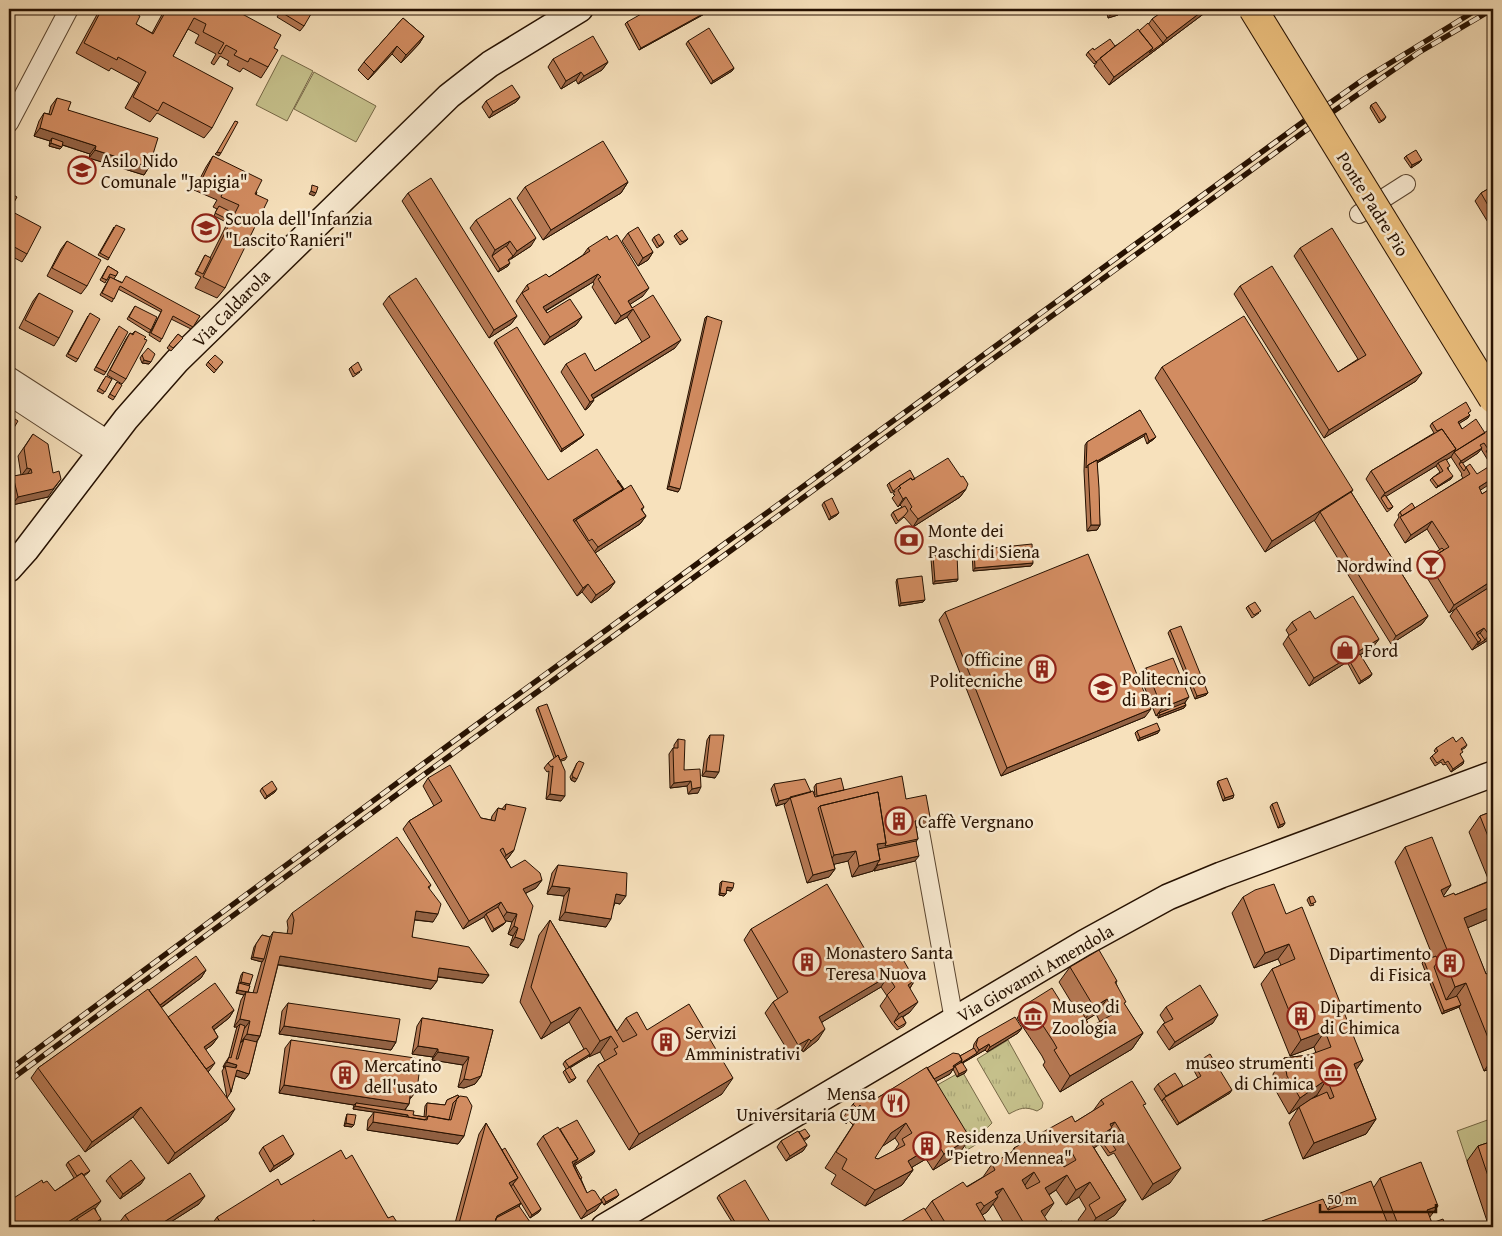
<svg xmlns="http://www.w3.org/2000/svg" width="1502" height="1236" font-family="'Gentium Book Plus',serif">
<defs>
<pattern id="grass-tufts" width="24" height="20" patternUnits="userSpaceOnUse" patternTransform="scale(1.25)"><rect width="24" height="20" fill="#c5c08b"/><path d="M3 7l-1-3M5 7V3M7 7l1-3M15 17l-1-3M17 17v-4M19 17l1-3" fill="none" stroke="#a9a476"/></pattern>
</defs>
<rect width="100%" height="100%" fill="#f7e1bc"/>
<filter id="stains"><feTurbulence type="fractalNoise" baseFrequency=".004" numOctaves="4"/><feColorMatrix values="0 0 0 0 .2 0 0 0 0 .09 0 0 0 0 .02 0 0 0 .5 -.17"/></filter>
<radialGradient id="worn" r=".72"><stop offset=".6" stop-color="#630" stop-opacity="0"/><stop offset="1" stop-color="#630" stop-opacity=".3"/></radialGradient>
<!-- grass -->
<path fill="url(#grass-tufts)" stroke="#766846" d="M 1008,1040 L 1043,1103 L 1042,1108 L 1037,1111 C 1025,1106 1020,1108 1009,1114 L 977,1059 Z
M 962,1071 L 992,1123 L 979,1136 L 977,1144 L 967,1150 L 932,1088 Z"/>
<!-- garden -->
<path fill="#c5c08b" stroke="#766846" d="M 282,55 L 313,71 L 287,121 L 256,105 Z
M 314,72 L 376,106 L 356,142 L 294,109 Z
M 1493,1118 L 1493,1152 L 1467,1161 L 1457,1131 Z"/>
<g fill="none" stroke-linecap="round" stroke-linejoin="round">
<!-- street casing -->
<g stroke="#5a4530" stroke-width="20">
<path id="street" d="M 9,123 L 69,9
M 1359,214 L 1406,184
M 9,376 L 110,441
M 9,396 L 99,455
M 919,826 L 954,1020"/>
</g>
<!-- secondary casing -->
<g stroke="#261101" stroke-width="28">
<path id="secondary" d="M 9,569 L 26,550 L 126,419 L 177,361 L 449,96 L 490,64 L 580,9
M 604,1227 L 1084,943 L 1168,897 L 1221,875 L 1493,774"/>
</g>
<!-- street -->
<use href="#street" stroke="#faecd3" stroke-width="18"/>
<!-- secondary -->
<use href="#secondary" stroke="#faecd3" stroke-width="25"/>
<!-- rail casing -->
<g stroke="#261101" stroke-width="5.5">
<path id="rail" d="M 9,1070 L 454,741 L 1307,119 L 1364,79 L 1478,9
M 9,1081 L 418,779 L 1305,131 L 1418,53 L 1493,9"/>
</g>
<!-- rail -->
<use href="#rail" stroke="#faecd3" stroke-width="4" stroke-dasharray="11" stroke-linecap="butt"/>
<!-- primary-bridge casing -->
<g stroke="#261101" stroke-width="30" stroke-linecap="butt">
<path id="primary-bridge" d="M 1253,9 L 1493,399"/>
</g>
<!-- primary-bridge -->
<use href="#primary-bridge" stroke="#ecc07e" stroke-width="28"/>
</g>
<!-- wall -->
<path fill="#b57853" stroke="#261101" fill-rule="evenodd" d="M 100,9 L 128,9 L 136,24 L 152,33 L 165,9 L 233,9 L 274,48 L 268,67 L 261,78 L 243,68 L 240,72 L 227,65 L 229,61 L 220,56 L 214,65 L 211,63 L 216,54 L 195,43 L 199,35 L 188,29 L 173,56 L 212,128 L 204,138 L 157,113 L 150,122 L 125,108 L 139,83 L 111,68 L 109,71 L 76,53 Z
M 282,9 L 303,9 L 304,26 L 300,31 L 277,17 Z
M 1106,9 L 1119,9 L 1120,12 L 1118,15 L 1108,18 Z
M 1166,9 L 1210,9 L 1109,85 L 1094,66 L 1097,62 L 1094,64 L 1086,55 L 1088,52 L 1115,46 L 1148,25 L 1152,19 Z
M 710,10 L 708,12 L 639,50 L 625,24 L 627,22 Z
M 403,18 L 424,36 L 419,44 L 401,63 L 392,54 L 368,80 L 358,70 L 364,62 Z
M 688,41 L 734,68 L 732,71 L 711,84 L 686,44 Z
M 553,59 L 608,62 L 602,70 L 578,84 L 576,80 L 561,89 L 548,67 Z
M 520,97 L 516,102 L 489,118 L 482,107 L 486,101 Z
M 57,98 L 68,110 L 149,167 L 144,175 L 89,158 L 90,154 L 62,145 L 60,149 L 49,146 L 50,141 L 34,136 L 39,121 L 44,113 L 49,114 L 51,106 Z
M 1371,105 L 1386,117 L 1384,120 L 1379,123 L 1370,108 Z
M 213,156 L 257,192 L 225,288 L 217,298 L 195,288 L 201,277 L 195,274 L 205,255 L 210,258 L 228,222 L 228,223 L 214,216 L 217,209 L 213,207 L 217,200 L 194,190 L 206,167 Z
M 1406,156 L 1422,160 L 1420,162 L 1411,168 L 1404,158 Z
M 628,182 L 621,193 L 543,240 L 517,198 L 525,187 Z
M 1493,186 L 1493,231 L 1492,229 L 1493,226 L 1491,223 L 1489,224 L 1475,201 L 1481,193 Z
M 9,192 L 13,204 L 11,207 L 9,206 Z
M 408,193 L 517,316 L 511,324 L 489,338 L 402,201 Z
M 9,210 L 27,254 L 22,262 L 9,255 Z
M 476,220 L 531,246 L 511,259 L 509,260 L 508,266 L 498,272 L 470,228 Z
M 114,227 L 109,258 L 108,260 L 98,255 Z
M 628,233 L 653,252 L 648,260 L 638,266 L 622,241 Z
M 676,234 L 688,239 L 686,241 L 680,245 L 674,236 Z
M 1493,235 L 1493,242 L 1491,239 Z
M 654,237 L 664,242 L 662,245 L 657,248 L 652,240 Z
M 67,241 L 87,286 L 81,294 L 47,276 L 61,249 Z
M 588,248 L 643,296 L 630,304 L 632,308 L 675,348 L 593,399 L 594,400 L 588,408 L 585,410 L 561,372 L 566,364 L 595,371 L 642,342 L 627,317 L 615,324 L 592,287 L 594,284 L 593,282 L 546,311 L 547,313 L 582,317 L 576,325 L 544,345 L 516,301 L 527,285 L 549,277 L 583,255 Z
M 1300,248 L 1416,381 L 1324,438 L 1234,294 L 1240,286 L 1338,372 L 1358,359 L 1294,256 Z
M 108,266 L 118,272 L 114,279 L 200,316 L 191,329 L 171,319 L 160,342 L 149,335 L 161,312 L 118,289 L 112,302 L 100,295 L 110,277 L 108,277 L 105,283 L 100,280 Z
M 39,293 L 59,338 L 54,346 L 19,328 L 33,301 Z
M 389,296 L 548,480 L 617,481 L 624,489 L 644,507 L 642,510 L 646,516 L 640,524 L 595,553 L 615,582 L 609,590 L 591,603 L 582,592 L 577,596 L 383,304 Z
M 135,306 L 151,330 L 149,333 L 127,319 Z
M 88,316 L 78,359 L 76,362 L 66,356 Z
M 707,316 L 678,492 L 667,489 L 705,318 Z
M 117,329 L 106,372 L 104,375 L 94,370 Z
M 135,331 L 126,379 L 122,384 L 107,375 L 126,339 L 130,333 L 132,334 Z
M 178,334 L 183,338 L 171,351 L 167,348 Z
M 496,340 L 584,435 L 582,437 L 561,452 L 494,343 Z
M 142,355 L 149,364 L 142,363 L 140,358 Z
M 208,362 L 223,362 L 214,373 L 206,365 Z
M 351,367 L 360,372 L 353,377 L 349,369 Z
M 1162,367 L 1353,490 L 1351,492 L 1428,616 L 1422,624 L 1391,644 L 1314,520 L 1265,552 L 1155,378 Z
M 104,379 L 112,379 L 103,394 L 97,391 Z
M 117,382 L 115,397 L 113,400 L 108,397 Z
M 1140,410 L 1154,439 L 1147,444 L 1144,436 L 1097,463 L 1100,525 L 1097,530 L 1087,531 L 1084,471 L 1085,445 L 1087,442 Z
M 1469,414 L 1468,418 L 1459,423 L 1462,429 L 1485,433 L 1493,440 L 1493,459 L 1489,462 L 1481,449 L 1478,453 L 1462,463 L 1466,468 L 1466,467 L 1482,494 L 1493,487 L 1493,503 L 1490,505 L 1493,510 L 1493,637 L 1472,650 L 1450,616 L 1455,609 L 1449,613 L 1421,568 L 1428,560 L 1428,559 L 1430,556 L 1440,550 L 1427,529 L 1405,543 L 1394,525 L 1399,517 L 1398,515 L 1400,512 L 1415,508 L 1463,478 L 1461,475 L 1462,474 L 1451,457 L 1446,460 L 1451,479 L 1436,488 L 1430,480 L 1432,478 L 1440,472 L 1436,466 L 1386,496 L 1393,507 L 1391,509 L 1387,512 L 1366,479 L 1371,471 L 1434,433 L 1430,426 L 1432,423 Z
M 33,434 L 48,497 L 12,505 L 9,491 L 9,482 L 13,476 L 21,475 L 18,456 Z
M 915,479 L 966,489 L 960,497 L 913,527 L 904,517 L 896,524 L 891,515 L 893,512 L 902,507 L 900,505 L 898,507 L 892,498 L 895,495 L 893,494 L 895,491 L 891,493 L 887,485 L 889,483 Z
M 824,502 L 837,515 L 829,520 L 822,505 Z
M 974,550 L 1033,563 L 1031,566 L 973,571 L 972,552 Z
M 933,556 L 958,579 L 957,581 L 933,584 L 931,559 Z
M 897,579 L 925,600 L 923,602 L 899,606 L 896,582 Z
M 1248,606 L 1259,613 L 1252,618 L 1246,608 Z
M 945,612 L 1145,717 L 1001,776 L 939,620 Z
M 1315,619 L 1379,639 L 1373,647 L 1360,655 L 1372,674 L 1370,677 L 1359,684 L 1347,662 L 1309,686 L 1283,644 L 1289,635 L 1286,630 L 1292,622 Z
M 1170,630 L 1208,693 L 1206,695 L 1195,699 L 1168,633 Z
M 1146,668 L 1187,699 L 1185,703 L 1186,705 L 1184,708 L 1158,718 L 1158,715 L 1156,716 L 1140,676 L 1140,672 L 1142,670 Z
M 538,707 L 567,757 L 565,760 L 561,761 L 561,801 L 546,799 L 549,771 L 547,772 L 544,768 L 548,763 L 554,758 L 536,710 Z
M 1137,731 L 1158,733 L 1138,741 L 1135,733 Z
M 710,735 L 715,778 L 702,776 L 707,740 Z
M 678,739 L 684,770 L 698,793 L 688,794 L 687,786 L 670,788 L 669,754 L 673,748 L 674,748 L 674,745 Z
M 1456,742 L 1467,745 L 1465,748 L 1461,750 L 1460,755 L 1463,764 L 1451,772 L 1446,764 L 1443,765 L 1441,762 L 1435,766 L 1430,758 L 1432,756 L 1436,753 L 1434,751 L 1436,748 Z
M 577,763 L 575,782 L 571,780 L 570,777 Z
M 428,778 L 481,818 L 491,820 L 492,816 L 498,808 L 502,809 L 506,804 L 514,850 L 508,858 L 506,859 L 511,868 L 542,880 L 536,888 L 526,893 L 518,948 L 510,945 L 513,936 L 508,934 L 512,922 L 505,920 L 506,922 L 504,924 L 492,932 L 484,917 L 463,929 L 403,829 L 409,821 L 434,806 L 423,786 Z
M 1218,781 L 1233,798 L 1223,801 L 1217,784 Z
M 774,784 L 811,792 L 815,795 L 814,787 L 816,784 L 844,790 L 906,799 L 925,825 L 916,827 L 918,839 L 916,841 L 915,861 L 874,871 L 874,869 L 873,871 L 852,877 L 848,861 L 834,864 L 835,869 L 829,877 L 807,883 L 784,805 L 786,803 L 776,806 L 771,789 Z
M 262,788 L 275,792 L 265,799 L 260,791 Z
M 1272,804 L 1285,823 L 1283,826 L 1278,828 L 1270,807 Z
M 1493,811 L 1493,917 L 1467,928 L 1486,974 L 1493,971 L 1493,1068 L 1484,1071 L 1459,1007 L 1442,1014 L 1422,963 L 1424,961 L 1433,957 L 1395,862 L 1405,847 L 1451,885 L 1443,896 L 1444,897 L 1455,895 L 1489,881 L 1469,832 L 1480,816 Z
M 558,865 L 620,904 L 615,903 L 606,927 L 559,920 L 564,896 L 547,894 L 552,873 Z
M 722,881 L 731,891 L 726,890 L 726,894 L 724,896 L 719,895 L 720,883 Z
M 431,885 L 429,888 L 433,922 L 414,920 L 412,937 L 489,975 L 483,983 L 437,977 L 437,981 L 431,989 L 278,965 L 260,1036 L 257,1042 L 249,1074 L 245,1079 L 235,1076 L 231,1092 L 227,1098 L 222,1071 L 224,1068 L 223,1067 L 225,1063 L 229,1057 L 236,1030 L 237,1027 L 234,1027 L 241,1000 L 244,995 L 236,993 L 241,975 L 243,972 L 250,984 L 249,986 L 248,992 L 253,993 L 262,961 L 262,962 L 251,959 L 254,947 L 262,935 L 270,937 L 273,932 L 287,934 L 288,928 L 287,921 L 292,913 Z
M 1243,897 L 1286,914 L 1363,1060 L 1356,1069 L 1376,1119 L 1366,1134 L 1303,1159 L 1289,1123 L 1299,1107 L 1317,1096 L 1317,1095 L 1289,1114 L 1276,1091 L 1273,1074 L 1284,1058 L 1309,1055 L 1316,1053 L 1314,1047 L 1290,1056 L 1261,984 L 1272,969 L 1281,965 L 1278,959 L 1254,968 L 1232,913 Z
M 1309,897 L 1314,905 L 1310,906 L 1307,900 Z
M 550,920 L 617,1031 L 626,1018 L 647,1030 L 722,1094 L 629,1150 L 587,1081 L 598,1065 L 605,1061 L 600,1052 L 589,1056 L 570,1068 L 576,1078 L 574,1080 L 569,1083 L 563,1072 L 566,1069 L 563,1064 L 565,1061 L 584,1049 L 569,1022 L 541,1039 L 520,1002 L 539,935 Z
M 751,929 L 874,959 L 892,962 L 915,980 L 910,988 L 910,1012 L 903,1017 L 906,1023 L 904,1026 L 897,1030 L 892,1024 L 880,1006 L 887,996 L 881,987 L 822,1022 L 818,1040 L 803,1052 L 802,1050 L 791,1056 L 765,1013 L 773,1002 L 778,999 L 744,940 Z
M 1070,967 L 1117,981 L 1116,983 L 1124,1004 L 1143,1033 L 1132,1049 L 1060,1092 L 1043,1065 L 1045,1062 L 1042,1056 L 1017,1018 L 1028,1003 L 1069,1015 L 1076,1010 L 1059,982 ZM 1096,1014 L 1100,1022 L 1090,1027 L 1086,1020 Z
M 206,970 L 201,978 L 161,1008 L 168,1017 L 234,1010 L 229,1018 L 214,1030 L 218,1037 L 212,1045 L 205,1050 L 209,1071 L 208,1072 L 228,1120 L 168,1164 L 133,1117 L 85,1152 L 31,1078 L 38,1068 L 149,990 Z
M 288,1003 L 396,1042 L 391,1050 L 279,1034 L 282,1011 Z
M 1166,1007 L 1213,1023 L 1169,1050 L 1157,1032 L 1163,1024 L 1165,1023 L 1160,1015 Z
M 422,1018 L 493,1030 L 481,1076 L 475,1084 L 464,1088 L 458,1087 L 463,1065 L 432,1060 L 433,1057 L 412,1054 L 417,1026 Z
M 1022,1028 L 1018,1033 L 987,1052 L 985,1050 L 963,1063 L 965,1073 L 957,1077 L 953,1069 L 950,1074 L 935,1082 L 959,1154 L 933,1170 L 926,1159 L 912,1167 L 913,1170 L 902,1185 L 865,1206 L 831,1184 L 836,1175 L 825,1168 L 853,1125 L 849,1121 L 846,1124 L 842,1119 L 853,1104 L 870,1097 L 874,1100 L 927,1068 L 960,1056 L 973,1049 L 974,1044 L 978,1038 ZM 895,1138 L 899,1144 L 894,1151 L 878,1159 L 875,1158 L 881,1147 Z
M 291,1040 L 411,1098 L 410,1098 L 409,1104 L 405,1110 L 413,1115 L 424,1117 L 425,1106 L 427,1103 L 445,1105 L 447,1100 L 458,1095 L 464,1136 L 458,1144 L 367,1130 L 368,1120 L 374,1112 L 353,1109 L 354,1105 L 279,1093 L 285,1048 Z
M 1194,1064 L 1230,1093 L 1177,1125 L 1154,1089 L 1158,1084 L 1183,1086 L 1181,1088 L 1198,1078 L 1192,1067 Z
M 1101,1100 L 1143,1107 L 1170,1183 L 1142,1200 L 1114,1153 L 1108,1156 L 1100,1144 L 1094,1148 L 1126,1200 L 1115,1215 L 1096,1227 L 1082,1227 L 1078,1220 L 1086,1209 L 1079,1197 L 1066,1205 L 1056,1190 L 1049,1195 L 1044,1217 L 1051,1227 L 1006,1227 L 993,1204 L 987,1212 L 982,1215 L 989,1227 L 892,1227 L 925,1210 L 932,1201 L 966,1187 L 983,1177 L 992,1164 L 1012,1152 L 1014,1148 L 1075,1122 L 1093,1111 Z
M 347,1114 L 352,1127 L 344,1126 L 346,1117 Z
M 486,1123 L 502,1150 L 541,1209 L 539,1212 L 530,1218 L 521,1203 L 519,1206 L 526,1227 L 454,1227 L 479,1134 Z
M 560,1129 L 593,1154 L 575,1165 L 587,1193 L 602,1202 L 596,1210 L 581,1219 L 537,1144 L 543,1136 Z
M 799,1132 L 810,1136 L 808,1138 L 804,1141 L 807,1145 L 803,1151 L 786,1161 L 777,1147 L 781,1141 Z
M 1493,1141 L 1493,1227 L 1489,1227 L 1467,1161 L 1478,1146 Z
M 263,1147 L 290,1159 L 270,1172 L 259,1153 Z
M 346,1159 L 388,1218 L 400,1227 L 210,1227 L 217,1217 L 281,1185 Z
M 68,1162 L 90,1171 L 88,1173 L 84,1176 L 100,1222 L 91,1227 L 79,1227 L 75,1222 L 67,1227 L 9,1227 L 43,1183 L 55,1191 L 74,1178 L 66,1165 Z
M 110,1176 L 141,1184 L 120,1199 L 106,1181 Z
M 1380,1178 L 1429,1218 L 1432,1223 L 1446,1227 L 1258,1227 L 1262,1221 L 1328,1209 L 1338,1194 L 1374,1187 Z
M 719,1195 L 773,1227 L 735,1227 L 717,1198 Z
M 603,1197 L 617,1197 L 604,1205 L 601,1200 Z
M 199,1204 L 163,1227 L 122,1227 L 119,1223 L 125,1215 Z"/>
<!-- shaded-wall -->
<path fill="#936244" stroke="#261101" d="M 1205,9 L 1210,9 L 1109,85 L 1114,77 L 1153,48 L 1163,43 L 1167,38 Z
M 710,10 L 708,12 L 639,50 L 641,48 Z
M 1120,12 L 1118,15 L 1108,18 L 1110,15 Z
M 424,36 L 419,44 L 401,63 L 406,55 Z
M 397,46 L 392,54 L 368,80 L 374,72 Z
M 608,62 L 602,70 L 578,84 L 584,76 Z
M 734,68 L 732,71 L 711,84 L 713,81 Z
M 581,72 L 576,80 L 561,89 L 566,81 Z
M 520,97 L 516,102 L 489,118 L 493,112 Z
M 40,128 L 96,146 L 90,154 L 51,141 L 52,138 L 50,141 L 34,136 Z
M 51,143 L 62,147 L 60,149 L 49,146 Z
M 95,150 L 149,167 L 144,175 L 89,158 Z
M 217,152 L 221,153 L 219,156 L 215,154 Z
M 1422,160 L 1420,162 L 1411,168 L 1412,165 Z
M 628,182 L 621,193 L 543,240 L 551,230 Z
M 311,191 L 316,193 L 314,196 L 309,194 Z
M 536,238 L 531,246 L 511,259 L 517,251 Z
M 510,241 L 505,249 L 492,256 L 495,250 Z
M 653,252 L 648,260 L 638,266 L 643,258 Z
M 510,263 L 508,266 L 498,272 L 500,269 Z
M 598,274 L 593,282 L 538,315 L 543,307 Z
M 649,288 L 643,296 L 623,309 L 628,301 Z
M 633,309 L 627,317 L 615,324 L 621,316 Z
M 517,316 L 511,324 L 489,338 L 494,330 Z
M 582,317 L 576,325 L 544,345 L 550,337 Z
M 681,340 L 675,348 L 589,401 L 591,395 Z
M 144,360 L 151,362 L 149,364 L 142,363 Z
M 1422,373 L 1416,381 L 1324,438 L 1329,430 Z
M 594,400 L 588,408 L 585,410 L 590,402 Z
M 1470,415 L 1468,418 L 1457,425 L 1458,422 Z
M 1146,433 L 1144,436 L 1088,468 L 1088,467 Z
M 584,435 L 582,437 L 561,452 L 562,449 Z
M 1156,437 L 1154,439 L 1147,444 L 1149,441 Z
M 1482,448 L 1478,453 L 1460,465 L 1459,464 L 1461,461 Z
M 1456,449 L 1451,457 L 1439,464 L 1438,463 L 1436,466 L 1382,499 L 1381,498 L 1385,493 Z
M 27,468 L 31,469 L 25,477 L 21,476 Z
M 1453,476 L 1451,479 L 1436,488 L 1438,486 Z
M 1493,478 L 1493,482 L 1473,495 L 1479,487 Z
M 61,479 L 48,497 L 12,505 L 18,497 Z
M 669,486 L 680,489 L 678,492 L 667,489 Z
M 623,489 L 620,493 L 576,520 L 572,525 L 573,520 Z
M 966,489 L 960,497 L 913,527 L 918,519 Z
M 1353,490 L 1346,500 L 1320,512 L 1315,520 L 1265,552 L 1272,541 Z
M 906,497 L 900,505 L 898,507 L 903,499 Z
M 1493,498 L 1493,503 L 1482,510 L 1488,502 Z
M 839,513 L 837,515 L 829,520 L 831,517 Z
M 646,516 L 640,524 L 592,555 L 598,547 Z
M 1432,521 L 1427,529 L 1405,543 L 1411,535 Z
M 1091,525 L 1100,525 L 1097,530 L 1087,531 Z
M 1033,563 L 1031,566 L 973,571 L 975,568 Z
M 958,579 L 957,581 L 933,584 L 935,581 Z
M 1493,580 L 1493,585 L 1449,613 L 1454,605 Z
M 615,582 L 609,590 L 591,603 L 596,595 Z
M 588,584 L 582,592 L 577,596 L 583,588 Z
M 925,600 L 923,602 L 899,606 L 901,603 Z
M 1428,616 L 1422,624 L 1391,644 L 1396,636 Z
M 1484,628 L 1478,636 L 1476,633 Z
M 1493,632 L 1493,637 L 1472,650 L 1478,642 L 1481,640 L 1485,640 L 1489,635 Z
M 1379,639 L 1373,647 L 1349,661 L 1349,660 L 1347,662 L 1309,686 L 1314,678 Z
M 1372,674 L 1370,677 L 1359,684 L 1361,681 Z
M 1208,693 L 1206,695 L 1195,699 L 1197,696 Z
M 1189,697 L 1183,705 L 1159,713 L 1156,716 L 1162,708 Z
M 1186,705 L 1184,708 L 1158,718 L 1160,715 Z
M 1151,709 L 1145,717 L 1001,776 L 1007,768 Z
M 1160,730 L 1158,733 L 1138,741 L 1140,738 Z
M 1464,761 L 1463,764 L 1451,772 L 1453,769 Z
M 706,771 L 719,772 L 715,778 L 702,776 Z
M 573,777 L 577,779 L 575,782 L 571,780 Z
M 691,781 L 687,786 L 670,788 L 674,783 Z
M 701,787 L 698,793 L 688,794 L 692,789 Z
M 277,789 L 275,792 L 265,799 L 267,796 Z
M 550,794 L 565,796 L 561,801 L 546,799 Z
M 1234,795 L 1233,798 L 1223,801 L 1225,798 Z
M 790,798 L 786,803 L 776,806 L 779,801 Z
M 930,817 L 925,825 L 909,829 L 915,821 Z
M 1285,823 L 1283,826 L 1278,828 L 1280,825 Z
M 918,839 L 912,847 L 875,854 L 877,844 Z
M 514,850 L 508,858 L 501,863 L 506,855 Z
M 856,851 L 848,861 L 827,866 L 834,855 Z
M 919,856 L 915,861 L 874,871 L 878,865 Z
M 880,860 L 873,871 L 852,877 L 859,866 Z
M 835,869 L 829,877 L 807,883 L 813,875 Z
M 542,880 L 536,888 L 518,897 L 523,889 Z
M 1451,885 L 1440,901 L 1441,890 Z
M 552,886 L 570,888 L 564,896 L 547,894 Z
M 727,887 L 733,888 L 731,891 L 725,890 Z
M 720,893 L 726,894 L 724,896 L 719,895 Z
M 616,894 L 626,896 L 620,904 L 611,902 Z
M 501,902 L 496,910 L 486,914 L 484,917 L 463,929 L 469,921 Z
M 1493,906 L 1493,917 L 1453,934 L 1464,918 Z
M 416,911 L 438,914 L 433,922 L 410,919 Z
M 507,912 L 517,914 L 512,922 L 501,920 Z
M 565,912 L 611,919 L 606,927 L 559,920 Z
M 506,922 L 504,924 L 492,932 L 494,929 Z
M 514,926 L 518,928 L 513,936 L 508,934 Z
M 515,937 L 524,940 L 518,948 L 510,945 Z
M 1289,944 L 1278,959 L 1254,968 L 1265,953 Z
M 280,956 L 437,981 L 431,989 L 275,964 Z
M 253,957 L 264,959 L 262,962 L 251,959 Z
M 439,968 L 489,975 L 483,983 L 433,976 Z
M 206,970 L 201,978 L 152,1014 L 158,1007 Z
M 888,976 L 881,987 L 812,1028 L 819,1017 Z
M 915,980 L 908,991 L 908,985 Z
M 241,982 L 250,984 L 248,987 L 239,984 Z
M 1466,983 L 1455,998 L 1444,1003 L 1455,987 Z
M 238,990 L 246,992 L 244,995 L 236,993 Z
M 1107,999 L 1096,1014 L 1083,1022 L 1094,1007 Z
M 918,1002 L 910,1012 L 894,1022 L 899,1014 Z
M 1461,1005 L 1459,1007 L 1442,1014 L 1444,1011 Z
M 580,1007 L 569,1022 L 541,1039 L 551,1023 Z
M 234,1010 L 229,1018 L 207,1035 L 212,1027 Z
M 1218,1015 L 1213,1023 L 1169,1050 L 1175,1042 Z
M 240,1019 L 250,1021 L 244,1029 L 240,1024 L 237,1027 L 234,1027 Z
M 284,1026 L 396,1042 L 391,1050 L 279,1034 Z
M 1022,1028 L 1018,1033 L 987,1052 L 990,1047 Z
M 825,1029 L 818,1040 L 803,1052 L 811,1041 Z
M 1325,1031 L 1314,1047 L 1290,1056 L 1301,1040 Z
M 1143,1033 L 1132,1049 L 1060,1092 L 1070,1076 Z
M 247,1034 L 260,1036 L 255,1044 L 244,1039 L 242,1042 L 241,1042 Z
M 611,1036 L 600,1052 L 589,1057 L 600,1041 Z
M 218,1037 L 212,1045 L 198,1055 L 204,1047 Z
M 809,1039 L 802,1050 L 791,1056 L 798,1045 Z
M 989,1044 L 985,1050 L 955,1067 L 955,1066 L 950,1074 L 920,1090 L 924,1085 L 962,1060 L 977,1053 L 979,1050 Z
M 418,1046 L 438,1049 L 433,1057 L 412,1054 Z
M 438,1052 L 469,1057 L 463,1065 L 432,1060 Z
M 590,1054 L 588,1057 L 567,1069 L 569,1067 Z
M 1493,1058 L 1493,1068 L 1484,1071 Z
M 1363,1060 L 1352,1076 L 1354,1064 Z
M 227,1062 L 237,1065 L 233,1070 L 225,1066 L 224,1068 L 223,1067 Z
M 215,1063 L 209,1071 L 198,1078 L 204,1070 Z
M 237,1070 L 249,1074 L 245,1079 L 233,1075 Z
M 967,1070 L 965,1073 L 957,1077 L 959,1074 Z
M 481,1076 L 475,1084 L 464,1088 L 458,1087 L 464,1079 Z
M 733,1078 L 722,1094 L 629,1150 L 639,1134 Z
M 1327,1079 L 1317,1095 L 1289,1114 L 1300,1098 Z
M 284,1085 L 409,1104 L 403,1112 L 356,1103 L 354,1105 L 279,1093 Z
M 1183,1086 L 1179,1091 L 1164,1098 L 1162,1101 L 1166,1096 Z
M 411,1089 L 417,1090 L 411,1098 L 406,1097 Z
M 1232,1090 L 1230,1093 L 1177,1125 L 1179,1123 Z
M 860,1105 L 849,1121 L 846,1124 L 857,1108 Z
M 355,1106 L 408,1115 L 406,1117 L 353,1109 Z
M 141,1107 L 133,1117 L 85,1152 L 92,1142 Z
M 235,1109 L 228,1120 L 168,1164 L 175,1153 Z
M 1376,1119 L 1366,1134 L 1303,1159 L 1314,1143 Z
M 373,1122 L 464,1136 L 458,1144 L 367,1130 Z
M 1115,1122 L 1109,1130 L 1112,1128 L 1102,1142 L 1100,1144 L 1087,1152 L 1098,1137 L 1110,1124 Z
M 346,1123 L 354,1125 L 352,1127 L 344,1126 Z
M 906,1123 L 895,1138 L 880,1148 L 891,1133 Z
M 1095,1132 L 1084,1148 L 1087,1137 Z
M 970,1138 L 959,1154 L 933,1170 L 944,1154 Z
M 937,1143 L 926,1159 L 897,1176 L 908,1161 Z
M 807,1145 L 803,1151 L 786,1161 L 790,1156 Z
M 595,1151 L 593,1154 L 569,1169 L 572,1162 Z
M 1071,1151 L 1060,1166 L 1059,1157 Z
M 294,1154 L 290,1159 L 270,1172 L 274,1166 Z
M 1181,1168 L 1170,1183 L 1142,1200 L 1153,1184 Z
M 913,1170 L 902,1185 L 865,1206 L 875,1190 Z
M 1034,1172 L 1023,1188 L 1022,1180 Z
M 1067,1175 L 1056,1190 L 1034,1204 L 1045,1188 Z
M 145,1178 L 141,1184 L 120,1199 L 123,1194 Z
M 518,1178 L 510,1188 L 509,1183 Z
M 1090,1182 L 1079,1197 L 1066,1205 L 1076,1190 Z
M 1003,1188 L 995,1198 L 998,1197 L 987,1212 L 973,1221 L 995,1192 Z
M 619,1195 L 617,1197 L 604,1205 L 606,1202 Z
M 205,1196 L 199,1204 L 163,1227 L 156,1227 Z
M 1126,1200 L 1115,1215 L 1096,1227 L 1090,1227 L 1096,1218 Z
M 101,1201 L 95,1209 L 78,1220 L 77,1219 L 75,1222 L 67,1227 L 60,1227 Z
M 602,1202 L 596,1210 L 581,1219 L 587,1211 Z
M 521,1203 L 514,1214 L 493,1224 L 497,1216 Z
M 1054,1203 L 1043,1219 L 1041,1211 Z
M 1438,1206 L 1427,1221 L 1427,1210 Z
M 541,1209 L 539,1212 L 530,1218 L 532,1215 Z
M 101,1219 L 100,1222 L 91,1227 L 89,1227 Z
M 314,1220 L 309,1227 L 303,1227 Z
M 530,1222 L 526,1227 L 520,1227 Z"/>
<!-- building -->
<path fill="#d28c61" stroke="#261101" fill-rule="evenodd" d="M 9,9 L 15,9 L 12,14 L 9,12 Z
M 102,9 L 128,9 L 140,16 L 136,24 L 153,34 L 167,9 L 233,9 L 281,35 L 274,48 L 278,50 L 268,67 L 250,58 L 248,62 L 234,55 L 237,51 L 226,45 L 221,54 L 218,53 L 224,43 L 203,32 L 206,24 L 194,18 L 173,56 L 233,88 L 212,128 L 163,102 L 158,111 L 133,97 L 146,72 L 118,57 L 117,60 L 84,43 Z
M 283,9 L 303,9 L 311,14 L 304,26 L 281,12 Z
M 650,9 L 710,9 L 710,10 L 641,48 L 627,22 Z
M 1108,9 L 1119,9 L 1120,12 L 1110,15 Z
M 1166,9 L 1205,9 L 1167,38 L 1152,19 Z
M 403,18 L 424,36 L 406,55 L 397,46 L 374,72 L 364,62 Z
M 1148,23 L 1163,43 L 1149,53 L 1153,48 L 1139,31 Z
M 709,28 L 734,68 L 713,81 L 688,41 Z
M 1138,29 L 1153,48 L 1114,77 L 1100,58 Z
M 593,36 L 608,62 L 584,76 L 581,72 L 566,81 L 553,59 Z
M 1110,39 L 1115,46 L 1096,62 L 1088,52 L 1093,48 L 1094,50 Z
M 512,85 L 520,97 L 493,112 L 486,101 Z
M 57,98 L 71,102 L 68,110 L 158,138 L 149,167 L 95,150 L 96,146 L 40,128 L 44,113 L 51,115 Z
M 1376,102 L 1386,117 L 1381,121 L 1371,105 Z
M 235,121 L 238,122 L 221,153 L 217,152 Z
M 52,138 L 63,142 L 62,147 L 51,143 Z
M 603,141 L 628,182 L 551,230 L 525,187 Z
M 1416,150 L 1422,160 L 1412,165 L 1406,156 Z
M 213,156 L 262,180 L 255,194 L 268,200 L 225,288 L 203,277 L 239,205 L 221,197 L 224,189 L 202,179 Z
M 431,178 L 517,316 L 494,330 L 408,193 Z
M 312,185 L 318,187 L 316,193 L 311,191 Z
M 1493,186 L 1493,214 L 1481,193 Z
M 9,192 L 17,197 L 13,204 L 9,202 Z
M 510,198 L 536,238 L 517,251 L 510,241 L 495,250 L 476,220 Z
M 219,206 L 233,213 L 229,220 L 215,213 Z
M 9,210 L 41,227 L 27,254 L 9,244 Z
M 116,225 L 125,229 L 109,258 L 100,253 Z
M 638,227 L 653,252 L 643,258 L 628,233 Z
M 1332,228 L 1422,373 L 1329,430 L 1240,286 L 1272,266 L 1338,372 L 1366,355 L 1300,248 Z
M 682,230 L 688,239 L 682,242 L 676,234 Z
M 659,234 L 664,242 L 659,246 L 654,237 Z
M 617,235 L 649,288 L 628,301 L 632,308 L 653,295 L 681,340 L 591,395 L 594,400 L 590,402 L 566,364 L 585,353 L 595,371 L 650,337 L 633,309 L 621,316 L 598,279 L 601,277 L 598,274 L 543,307 L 547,313 L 570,299 L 582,317 L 550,337 L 522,293 L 529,289 L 527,285 L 546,274 L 549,277 L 590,251 L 588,248 L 607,236 L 609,240 Z
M 67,241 L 101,260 L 87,286 L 52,268 Z
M 506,246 L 513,256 L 508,260 L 510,263 L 500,269 L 492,256 Z
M 205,255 L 211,258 L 203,274 L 197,271 Z
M 108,266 L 118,272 L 116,276 L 110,274 L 107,280 L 102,278 Z
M 126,276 L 200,316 L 193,327 L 173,316 L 162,339 L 151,333 L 162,310 L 120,286 L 114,299 L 102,293 L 110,277 L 122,283 Z
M 416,278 L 548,480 L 597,449 L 623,489 L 573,520 L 615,582 L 596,595 L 588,584 L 583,588 L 389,296 Z
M 39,293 L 73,311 L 59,338 L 25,320 Z
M 135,306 L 157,317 L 151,330 L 129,317 Z
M 90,313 L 100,319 L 78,359 L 68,354 Z
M 707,316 L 722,321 L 680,489 L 669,486 Z
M 1244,316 L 1353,490 L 1272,541 L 1162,367 Z
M 119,326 L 128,332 L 106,372 L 96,367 Z
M 517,327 L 584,435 L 562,449 L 496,340 Z
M 135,331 L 146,337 L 144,339 L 147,340 L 126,379 L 110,370 L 130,333 L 133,335 Z
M 178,334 L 183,338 L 173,348 L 169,345 Z
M 148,348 L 155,354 L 151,362 L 144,360 L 142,355 Z
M 215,355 L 223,362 L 216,370 L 208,362 Z
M 358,362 L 362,370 L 355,374 L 351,367 Z
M 106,376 L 112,379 L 105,392 L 99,388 Z
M 117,382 L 122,385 L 115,397 L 110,394 Z
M 1466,402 L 1471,411 L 1468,413 L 1470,415 L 1458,422 L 1462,429 L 1476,419 L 1485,433 L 1454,452 L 1456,449 L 1442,429 L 1437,431 L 1432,423 Z
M 1140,410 L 1156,437 L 1149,441 L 1146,433 L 1097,461 L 1097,460 L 1088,465 L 1086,468 L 1087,442 Z
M 9,415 L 18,421 L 9,436 Z
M 1442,429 L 1456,449 L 1385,493 L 1371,471 Z
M 1487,431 L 1493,440 L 1493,445 L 1488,449 L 1484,443 L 1480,445 L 1482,448 L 1461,461 L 1454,452 Z
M 33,434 L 48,444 L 53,473 L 59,471 L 61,479 L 53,489 L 18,497 L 13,476 L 32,473 L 31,469 L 27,468 L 24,448 Z
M 1493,447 L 1493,457 L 1491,459 L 1486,451 Z
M 948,458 L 961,477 L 963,476 L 968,484 L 966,489 L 918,519 L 910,509 L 912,507 L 906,497 L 903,499 L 898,490 L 901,488 L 899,486 L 911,478 L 912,480 Z
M 1446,459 L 1450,466 L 1447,468 L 1453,476 L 1438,486 L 1432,478 L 1443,471 L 1438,463 Z
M 1097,460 L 1099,488 L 1100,525 L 1091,525 L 1088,465 Z
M 1462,462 L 1466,468 L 1464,471 L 1459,464 Z
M 1470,464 L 1477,474 L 1493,464 L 1493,478 L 1479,487 L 1482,494 L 1493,487 L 1493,498 L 1488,502 L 1493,510 L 1493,580 L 1454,605 L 1427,560 L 1449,547 L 1432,521 L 1411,535 L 1400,517 L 1470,474 L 1466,467 Z
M 910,470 L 915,479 L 912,480 L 911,478 L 899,486 L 897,488 L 893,491 L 889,483 Z
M 618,480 L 624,489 L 621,492 L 623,489 L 617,481 Z
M 631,485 L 644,507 L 641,509 L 646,516 L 598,547 L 592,539 L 589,541 L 576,520 Z
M 1351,492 L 1428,616 L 1396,636 L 1320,512 Z
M 1385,495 L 1393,507 L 1388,509 L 1381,498 Z
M 832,498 L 839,513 L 831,517 L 824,502 Z
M 1412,503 L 1415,508 L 1402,516 L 1400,512 Z
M 905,506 L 908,511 L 905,515 L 898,521 L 893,512 Z
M 1032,544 L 1033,563 L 975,568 L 974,550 Z
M 1442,548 L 1444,550 L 1431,558 L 1430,556 Z
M 957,554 L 958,579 L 935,581 L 933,556 Z
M 1088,554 L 1151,709 L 1007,768 L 945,612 Z
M 922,576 L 925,600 L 901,603 L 897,579 Z
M 1493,585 L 1493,632 L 1489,635 L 1484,628 L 1476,633 L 1481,640 L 1478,642 L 1456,608 Z
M 1353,596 L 1379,639 L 1314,678 L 1288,636 L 1297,630 L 1292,622 L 1310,611 L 1315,619 Z
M 1255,602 L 1261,611 L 1254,615 L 1248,606 Z
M 1181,626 L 1208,693 L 1197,696 L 1170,630 Z
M 1480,633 L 1485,640 L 1477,645 L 1481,640 L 1477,635 Z
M 1360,654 L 1372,674 L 1361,681 L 1349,660 Z
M 1173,658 L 1189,697 L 1162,708 L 1146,668 Z
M 1184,703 L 1186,705 L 1160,715 L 1159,713 Z
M 547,704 L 567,757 L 560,760 L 558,755 L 556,757 L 538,707 Z
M 1157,723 L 1160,730 L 1140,738 L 1137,731 Z
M 710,735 L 724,735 L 719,772 L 706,771 Z
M 1453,737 L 1456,742 L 1462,737 L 1467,745 L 1461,749 L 1463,752 L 1460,754 L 1464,761 L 1453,769 L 1448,761 L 1445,763 L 1443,759 L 1437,763 L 1432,756 L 1438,751 L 1436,748 Z
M 678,739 L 685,740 L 684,770 L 700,769 L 701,787 L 692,789 L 691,781 L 674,783 L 673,748 L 678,748 Z
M 558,755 L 565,771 L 565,796 L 550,794 L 553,766 L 551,767 L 548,763 Z
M 579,761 L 584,763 L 577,779 L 573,777 L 572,775 L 577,763 Z
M 450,765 L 481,818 L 495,821 L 498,808 L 505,810 L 506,804 L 526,808 L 514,850 L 506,855 L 503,848 L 500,850 L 511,868 L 525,860 L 540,873 L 542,880 L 523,889 L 533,906 L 524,940 L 515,937 L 518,928 L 514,926 L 517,914 L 507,912 L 501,902 L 469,921 L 409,821 L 442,801 L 428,778 Z
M 902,776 L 906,799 L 926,795 L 930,817 L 915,821 L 918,839 L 885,846 L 886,843 L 878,792 L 820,806 L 818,808 L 835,869 L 813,875 L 790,797 L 813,791 L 815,797 Z
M 841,778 L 844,790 L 817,796 L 816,784 Z
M 1227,778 L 1234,795 L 1225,798 L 1218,781 Z
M 805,779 L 811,792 L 779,801 L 774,784 Z
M 272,781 L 277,789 L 267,796 L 262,788 Z
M 878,792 L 886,843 L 877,844 L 880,860 L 859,866 L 856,851 L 834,855 L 820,806 Z
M 1277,802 L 1285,823 L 1280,825 L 1272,804 Z
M 1493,811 L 1493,849 L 1480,816 Z
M 397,837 L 431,885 L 428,887 L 441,904 L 438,914 L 416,911 L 412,937 L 469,947 L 489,975 L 439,968 L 437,981 L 280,956 L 260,1036 L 247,1034 L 250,1021 L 240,1019 L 246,992 L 257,993 L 273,932 L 292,934 L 294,920 L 292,913 Z
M 1432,837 L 1451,885 L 1441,890 L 1444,897 L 1454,893 L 1455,895 L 1493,880 L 1493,906 L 1464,918 L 1486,974 L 1493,971 L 1493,1050 L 1466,983 L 1455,987 L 1443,954 L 1448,952 L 1405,847 Z
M 916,841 L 919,856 L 878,865 L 877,864 L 880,860 L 878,849 Z
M 558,865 L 627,873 L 626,896 L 616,894 L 611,919 L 565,912 L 570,888 L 552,886 Z
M 722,881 L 734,883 L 733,888 L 727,887 L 726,894 L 720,893 Z
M 827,884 L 870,958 L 873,957 L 874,959 L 886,952 L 892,962 L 901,956 L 915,980 L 908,985 L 918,1002 L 899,1014 L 887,995 L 895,987 L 888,976 L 819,1017 L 825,1029 L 811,1041 L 809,1039 L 798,1045 L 773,1002 L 788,992 L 751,929 Z
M 1274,884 L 1286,914 L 1302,907 L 1363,1060 L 1354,1064 L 1376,1119 L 1314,1143 L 1299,1107 L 1311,1099 L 1327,1092 L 1330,1099 L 1334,1097 L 1327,1079 L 1300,1098 L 1287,1076 L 1284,1058 L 1309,1055 L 1331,1047 L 1325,1031 L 1301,1040 L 1272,969 L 1295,959 L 1289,944 L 1265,953 L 1243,897 L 1255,890 Z
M 1313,896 L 1316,902 L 1311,904 L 1309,897 Z
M 498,907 L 506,922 L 494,929 L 486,914 Z
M 550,920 L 623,1042 L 637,1035 L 626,1018 L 633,1014 L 637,1012 L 647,1030 L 689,1004 L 733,1078 L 639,1134 L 598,1065 L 617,1054 L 614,1049 L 618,1047 L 611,1036 L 600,1041 L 580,1007 L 551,1023 L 531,987 Z
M 262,935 L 270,937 L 264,959 L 253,957 L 256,944 Z
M 1099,950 L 1117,981 L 1115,982 L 1126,1002 L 1124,1003 L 1143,1033 L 1070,1076 L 1054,1050 L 1057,1048 L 1053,1041 L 1028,1003 L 1052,988 L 1069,1015 L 1080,1008 L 1090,1027 L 1115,1013 L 1107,999 L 1094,1007 L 1070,967 Z
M 196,956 L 206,970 L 160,1005 L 149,990 Z
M 1436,956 L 1438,961 L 1434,967 L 1446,1000 L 1457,996 L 1461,1005 L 1444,1011 L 1424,961 Z
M 243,972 L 253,975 L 250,984 L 241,982 Z
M 215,983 L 234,1010 L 212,1027 L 218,1037 L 204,1047 L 215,1063 L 206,1069 L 168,1017 Z
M 239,983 L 250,986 L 248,992 L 238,990 Z
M 1200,985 L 1218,1015 L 1175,1042 L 1163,1024 L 1173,1019 L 1166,1007 Z
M 148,989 L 235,1109 L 175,1153 L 141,1107 L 92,1142 L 38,1068 Z
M 288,1003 L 400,1019 L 396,1042 L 284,1026 Z
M 902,1016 L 906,1023 L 899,1027 L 894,1022 Z
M 1015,1017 L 1022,1028 L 990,1047 L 989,1044 L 979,1050 L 976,1045 L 978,1038 Z
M 422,1018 L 493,1030 L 481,1076 L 470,1080 L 464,1079 L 469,1057 L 438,1052 L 438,1049 L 418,1046 Z
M 240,1024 L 245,1026 L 236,1059 L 238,1059 L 244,1039 L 257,1042 L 249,1074 L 237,1070 L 231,1092 L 225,1066 L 236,1068 L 237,1065 L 227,1062 L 229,1057 L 231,1058 Z
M 291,1040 L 415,1058 L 413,1073 L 419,1074 L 417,1090 L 411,1089 L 409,1104 L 284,1085 Z
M 586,1048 L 590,1054 L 569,1067 L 565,1061 Z
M 974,1048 L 977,1053 L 961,1063 L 962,1060 L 960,1056 Z
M 953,1053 L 959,1054 L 962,1060 L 953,1066 L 954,1068 L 934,1079 L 927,1068 Z
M 1210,1054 L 1232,1090 L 1179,1123 L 1164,1098 L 1201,1076 L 1194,1064 Z
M 962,1062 L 967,1070 L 959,1074 L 955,1066 Z
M 570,1067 L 576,1078 L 571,1080 L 565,1070 Z
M 927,1067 L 970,1138 L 944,1154 L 937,1143 L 908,1161 L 913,1170 L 875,1190 L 842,1169 L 847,1159 L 836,1152 L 863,1110 L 860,1105 L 857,1108 L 853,1104 L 868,1090 L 872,1094 L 869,1097 L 874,1100 ZM 906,1123 L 912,1133 L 902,1139 L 905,1145 L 878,1159 L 875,1158 L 891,1133 Z
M 1175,1073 L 1183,1086 L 1166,1096 L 1158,1084 Z
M 1132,1081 L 1146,1104 L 1143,1105 L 1181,1168 L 1153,1184 L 1115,1122 L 1110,1124 L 1112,1128 L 1098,1137 L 1095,1132 L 1087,1137 L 1126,1200 L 1096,1218 L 1089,1205 L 1100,1198 L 1090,1182 L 1076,1190 L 1067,1175 L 1045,1188 L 1054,1203 L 1041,1211 L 1051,1227 L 1026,1227 L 1003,1188 L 995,1192 L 998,1197 L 984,1206 L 981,1202 L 976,1204 L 989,1227 L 952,1227 L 949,1222 L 946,1224 L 932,1201 L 963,1182 L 967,1187 L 995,1170 L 992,1164 L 1015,1150 L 1014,1148 L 1072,1116 L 1075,1122 L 1104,1104 L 1101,1100 ZM 1071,1151 L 1076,1160 L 1064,1167 L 1059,1157 ZM 1034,1172 L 1040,1182 L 1027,1189 L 1022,1180 Z
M 458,1095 L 459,1097 L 453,1103 L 449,1120 L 428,1116 L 425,1120 L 408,1117 L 408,1115 L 355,1106 L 356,1103 L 405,1110 L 414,1111 L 413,1115 L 426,1117 L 427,1103 L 445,1105 L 447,1100 Z
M 460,1096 L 467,1097 L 472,1106 L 464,1136 L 373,1122 L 374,1112 L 427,1120 L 428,1116 L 451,1120 L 457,1098 Z
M 347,1114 L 356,1115 L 354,1125 L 346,1123 Z
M 577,1120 L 595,1151 L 574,1164 L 578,1159 L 560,1129 Z
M 486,1123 L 518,1178 L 509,1183 L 521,1203 L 497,1216 L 494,1227 L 458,1227 Z
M 558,1127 L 578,1159 L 572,1162 L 587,1193 L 592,1190 L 595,1191 L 602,1202 L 587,1211 L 543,1136 Z
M 805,1129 L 810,1136 L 804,1139 L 799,1132 Z
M 798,1131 L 807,1145 L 790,1156 L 781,1141 Z
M 283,1135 L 294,1154 L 274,1166 L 263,1147 Z
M 1108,1138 L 1116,1150 L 1110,1153 L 1102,1142 Z
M 1493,1141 L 1493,1191 L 1478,1146 Z
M 505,1148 L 541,1209 L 532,1215 L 513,1184 L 518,1178 L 502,1150 Z
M 341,1150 L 346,1159 L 352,1155 L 388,1218 L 393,1216 L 400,1227 L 318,1227 L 314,1220 L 303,1227 L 223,1227 L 217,1217 L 278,1179 L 281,1185 Z
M 79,1155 L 90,1171 L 83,1175 L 82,1173 L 77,1176 L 68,1162 Z
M 131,1160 L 145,1178 L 123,1194 L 110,1176 Z
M 1421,1162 L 1438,1206 L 1427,1210 L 1432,1223 L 1443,1219 L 1446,1227 L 1399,1227 L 1380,1178 Z
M 574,1164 L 582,1178 L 580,1179 L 573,1165 Z
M 82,1173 L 101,1201 L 60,1227 L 9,1227 L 9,1201 L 42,1180 L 43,1183 L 47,1181 L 55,1191 Z
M 190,1173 L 205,1196 L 156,1227 L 133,1227 L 125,1215 Z
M 745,1180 L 773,1227 L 738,1227 L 719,1195 Z
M 1371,1181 L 1389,1227 L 1264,1227 L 1262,1221 L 1323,1199 L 1328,1210 L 1342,1205 L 1338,1194 Z
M 616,1189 L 619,1195 L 606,1202 L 603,1197 Z
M 519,1206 L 530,1222 L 520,1227 L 494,1227 L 496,1218 Z
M 94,1208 L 101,1219 L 89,1227 L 83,1227 L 77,1219 Z
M 924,1208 L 936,1227 L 892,1227 Z
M 1062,1221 L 1066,1227 L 1051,1227 Z"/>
<!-- icons -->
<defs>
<g id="school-ring" transform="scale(1.4375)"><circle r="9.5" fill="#faecd3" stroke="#8f2418" stroke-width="1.5"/><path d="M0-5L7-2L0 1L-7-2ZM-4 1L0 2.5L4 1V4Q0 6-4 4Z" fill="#8f2418"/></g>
<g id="bank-ring" transform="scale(1.4375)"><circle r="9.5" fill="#faecd3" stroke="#8f2418" stroke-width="1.5"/><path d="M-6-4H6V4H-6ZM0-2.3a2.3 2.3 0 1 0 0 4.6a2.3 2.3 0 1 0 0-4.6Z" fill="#8f2418"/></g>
<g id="bar-ring" transform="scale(1.4375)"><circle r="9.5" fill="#faecd3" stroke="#8f2418" stroke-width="1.5"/><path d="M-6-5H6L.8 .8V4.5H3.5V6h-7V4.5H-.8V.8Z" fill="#8f2418"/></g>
<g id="shop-ring" transform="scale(1.4375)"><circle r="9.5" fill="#faecd3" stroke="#8f2418" stroke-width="1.5"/><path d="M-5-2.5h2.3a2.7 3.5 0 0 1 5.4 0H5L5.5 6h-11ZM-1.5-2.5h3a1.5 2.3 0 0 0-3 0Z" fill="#8f2418"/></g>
<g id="building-ring" transform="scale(1.4375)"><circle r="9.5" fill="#faecd3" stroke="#8f2418" stroke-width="1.5"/><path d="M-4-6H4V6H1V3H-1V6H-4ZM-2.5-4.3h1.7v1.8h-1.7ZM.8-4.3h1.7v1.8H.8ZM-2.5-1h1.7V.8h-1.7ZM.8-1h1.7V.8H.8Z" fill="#8f2418"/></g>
<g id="university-ring" transform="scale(1.4375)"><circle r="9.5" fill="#faecd3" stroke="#8f2418" stroke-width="1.5"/><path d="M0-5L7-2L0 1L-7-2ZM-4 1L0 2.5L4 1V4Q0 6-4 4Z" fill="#8f2418"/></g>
<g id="museum-ring" transform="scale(1.4375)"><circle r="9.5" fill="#faecd3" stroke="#8f2418" stroke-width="1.5"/><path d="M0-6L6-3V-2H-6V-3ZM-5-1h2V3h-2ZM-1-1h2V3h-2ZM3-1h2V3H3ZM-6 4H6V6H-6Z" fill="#8f2418"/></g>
<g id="restaurant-ring" transform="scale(1.4375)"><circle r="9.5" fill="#faecd3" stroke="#8f2418" stroke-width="1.5"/><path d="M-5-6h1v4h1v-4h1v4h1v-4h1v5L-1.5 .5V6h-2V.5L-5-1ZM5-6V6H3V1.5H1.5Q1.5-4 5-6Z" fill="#8f2418"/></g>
</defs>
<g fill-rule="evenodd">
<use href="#school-ring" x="82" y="170"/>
<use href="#school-ring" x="206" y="228"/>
<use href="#bank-ring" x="909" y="540"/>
<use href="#bar-ring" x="1431" y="565"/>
<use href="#shop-ring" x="1345" y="650"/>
<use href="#building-ring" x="1042" y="669"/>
<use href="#university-ring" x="1103" y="688"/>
<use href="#building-ring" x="899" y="821"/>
<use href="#building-ring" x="807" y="962"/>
<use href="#building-ring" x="1450" y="963"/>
<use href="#museum-ring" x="1033" y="1016"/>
<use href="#building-ring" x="1301" y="1016"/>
<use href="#building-ring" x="666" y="1042"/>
<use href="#museum-ring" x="1333" y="1072"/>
<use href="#building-ring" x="345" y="1075"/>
<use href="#restaurant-ring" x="895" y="1103"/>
<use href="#building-ring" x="927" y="1146"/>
</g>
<g text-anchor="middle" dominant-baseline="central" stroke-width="5" stroke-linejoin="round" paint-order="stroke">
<!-- poi labels -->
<g font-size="18" fill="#261101" stroke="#faecd3" text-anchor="start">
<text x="101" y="160">Asilo Nido<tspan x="101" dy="21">Comunale "Japigia"</tspan></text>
<text x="225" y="218">Scuola dell'Infanzia<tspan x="225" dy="21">"Lascito Ranieri"</tspan></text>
<text x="928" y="530">Monte dei<tspan x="928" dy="21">Paschi di Siena</tspan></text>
<text x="1412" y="565" text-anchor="end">Nordwind</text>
<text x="1364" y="650">Ford</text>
<text x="1023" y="659" text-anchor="end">Officine<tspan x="1023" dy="21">Politecniche</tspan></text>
<text x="1122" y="678">Politecnico<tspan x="1122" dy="21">di Bari</tspan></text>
<text x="918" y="821">Caffè Vergnano</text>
<text x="826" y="952">Monastero Santa<tspan x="826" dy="21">Teresa Nuova</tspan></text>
<text x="1431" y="953" text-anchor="end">Dipartimento<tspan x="1431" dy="21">di Fisica</tspan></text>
<text x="1052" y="1006">Museo di<tspan x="1052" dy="21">Zoologia</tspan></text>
<text x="1320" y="1006">Dipartimento<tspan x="1320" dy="21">di Chimica</tspan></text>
<text x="685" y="1032">Servizi<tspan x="685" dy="21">Amministrativi</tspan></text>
<text x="1314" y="1062" text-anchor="end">museo strumenti<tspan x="1314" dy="21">di Chimica</tspan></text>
<text x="364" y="1065">Mercatino<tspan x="364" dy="21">dell'usato</tspan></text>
<text x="876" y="1093" text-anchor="end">Mensa<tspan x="876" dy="21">Universitaria CUM</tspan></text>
<text x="946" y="1136">Residenza Universitaria<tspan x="946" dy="21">"Pietro Mennea"</tspan></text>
</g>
<!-- street labels -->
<g font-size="18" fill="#261101" stroke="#faecd3">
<text transform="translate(1373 204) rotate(58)">Ponte Padre Pio</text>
<text transform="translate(231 308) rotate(-45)">Via Caldarola</text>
<text transform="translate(1035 973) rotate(-30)">Via Giovanni Amendola</text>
</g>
</g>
<!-- margin -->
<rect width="1502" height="1236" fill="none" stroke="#f7e1bc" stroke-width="30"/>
<rect x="10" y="10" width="1482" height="1216" fill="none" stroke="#261101" stroke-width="2.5"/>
<rect x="15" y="15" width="1472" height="1206" fill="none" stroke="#261101"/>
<!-- scale -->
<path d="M1320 1204v8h116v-8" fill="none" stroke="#261101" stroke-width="2.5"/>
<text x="1327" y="1204" font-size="15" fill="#261101" stroke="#faecd3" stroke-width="4" paint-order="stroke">50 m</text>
<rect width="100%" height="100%" filter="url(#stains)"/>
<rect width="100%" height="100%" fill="url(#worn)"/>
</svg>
